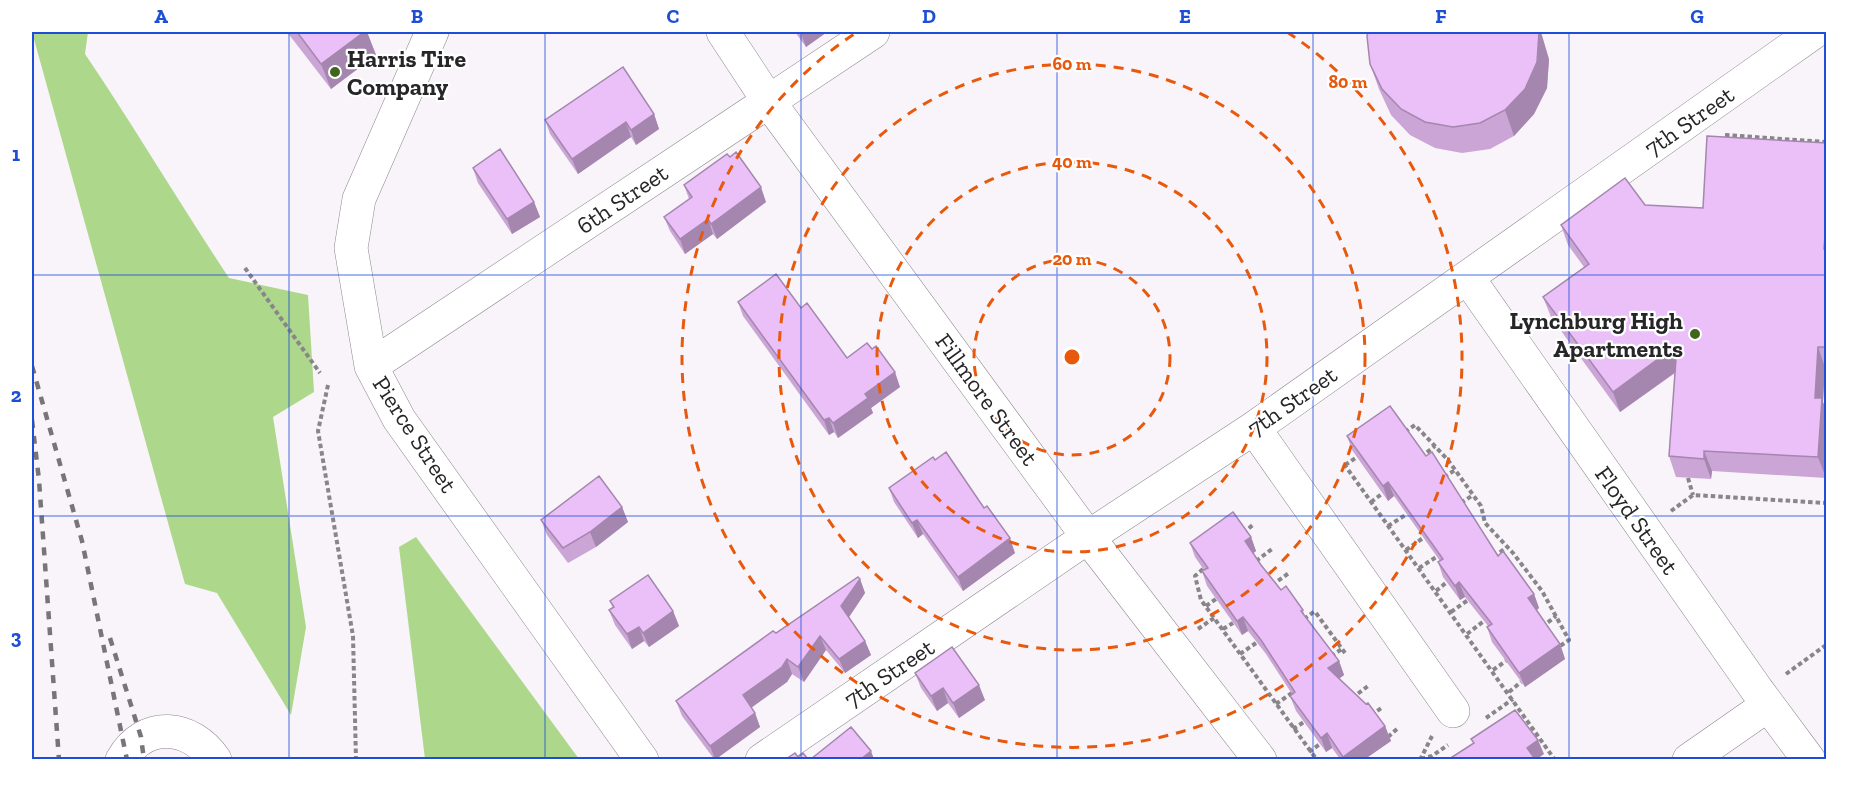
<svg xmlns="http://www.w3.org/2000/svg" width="1858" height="791" font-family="'Zilla Slab',serif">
<rect width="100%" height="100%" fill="#f8f4f9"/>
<!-- forest -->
<path fill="#add78b" d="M 32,32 L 88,32 L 85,54 C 135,128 180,204 229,278 L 308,295 L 314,392 L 273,417 L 306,627 L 291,715 L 217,593 L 185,584 Z
M 416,537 L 579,759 L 425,759 L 399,547 Z"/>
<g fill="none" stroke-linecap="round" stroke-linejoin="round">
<!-- minor casing -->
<g stroke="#8b878c" stroke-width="34">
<path id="minor" d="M 432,32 L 359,199 L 351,248 L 371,366 L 399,419 L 642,760
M 723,32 L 769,102 L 1088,537 L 1260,760
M 1468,278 L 1757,690 L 1809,760
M 371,366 L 873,32
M 1254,428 L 1453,711
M 122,760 C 144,720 191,724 215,760
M 762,760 L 1088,537 L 1254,428 L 1814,32
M 1689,760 L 1768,705"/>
</g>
<!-- path -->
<path stroke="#888689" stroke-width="4" stroke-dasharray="4.5 3" stroke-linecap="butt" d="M 1725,135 L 1826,142
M 245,268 L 320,373
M 328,385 L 318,431 L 353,636 L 356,760
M 1405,432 L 1415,425 L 1448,460 L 1481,506 L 1485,523 L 1513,553 L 1542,591 L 1569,640 L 1557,648
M 1421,457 L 1435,446
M 1344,464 L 1555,760
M 1345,465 L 1357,457
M 1444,477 L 1455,470
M 1688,478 L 1693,495
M 1371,502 L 1383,493
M 1461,503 L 1473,495
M 1671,511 L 1693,495 L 1826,503
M 1388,526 L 1407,514
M 1243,533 L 1254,524
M 1406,550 L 1423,538
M 1494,557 L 1507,547
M 1256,561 L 1272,549
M 1419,568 L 1441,554
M 1203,569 L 1195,576 L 1201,600 L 1317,760
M 1272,585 L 1289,573
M 1436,591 L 1447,582
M 1206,606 L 1216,599
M 1451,612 L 1468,600
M 1316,613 L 1345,653
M 1304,619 L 1315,611
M 1542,627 L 1556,616
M 1198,629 L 1214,618
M 1223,629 L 1233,623
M 1467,634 L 1484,621
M 1240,654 L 1256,643
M 1331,656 L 1342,649
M 1493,670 L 1506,661
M 1786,674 L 1826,645
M 1509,692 L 1521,682
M 1352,698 L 1368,686
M 1276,704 L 1292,693
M 1371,715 L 1383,707
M 1486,718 L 1513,699
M 1293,729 L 1304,722
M 1388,737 L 1398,728
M 1309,752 L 1320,744
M 1421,759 L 1432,756 L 1448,745
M 1420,760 L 1432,736"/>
<!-- minor -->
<use href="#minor" stroke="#fff" stroke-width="33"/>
<!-- rail -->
<path stroke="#777578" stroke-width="4.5" stroke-dasharray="8 8" stroke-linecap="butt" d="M 32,366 L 82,541 L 127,760
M 32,420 L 39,480 L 59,760
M 110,638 L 141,737 L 144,760"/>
</g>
<!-- wall -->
<path fill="#caa5d6" d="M 287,32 L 367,32 L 376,55 L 331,89 Z
M 795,32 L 827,32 L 806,47 Z
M 1549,59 L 1547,88 L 1534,114 L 1514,136 L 1490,149 L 1462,153 L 1435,148 L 1410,135 L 1391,115 L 1379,89 L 1370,64 Z
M 654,114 L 659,129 L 636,145 L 631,137 L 578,174 L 550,134 L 545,120 Z
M 1827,143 L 1827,367 L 1825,367 L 1823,402 L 1827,412 L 1826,478 L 1712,471 L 1711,479 L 1676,477 L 1669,456 L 1675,373 L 1620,412 L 1551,317 L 1543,297 L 1584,267 L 1568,245 L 1561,225 L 1645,205 L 1703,208 Z
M 473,168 L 534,202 L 540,217 L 512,234 L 478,183 Z
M 684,185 L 766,202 L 717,239 L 713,234 L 685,254 L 670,231 L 664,217 L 689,199 Z
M 738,302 L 801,308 L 847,358 L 900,387 L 871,408 L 873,413 L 838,438 L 834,432 L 829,435 L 743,316 Z
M 1347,436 L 1498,556 L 1534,594 L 1539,608 L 1537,610 L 1560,644 L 1565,659 L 1525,687 L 1492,642 L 1487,627 L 1488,626 L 1465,597 L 1460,600 L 1443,577 L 1438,562 L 1440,561 L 1394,496 L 1388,501 L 1352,450 Z
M 935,460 L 1015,553 L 963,591 L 923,534 L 918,538 L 894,502 L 889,488 Z
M 622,507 L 628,522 L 596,547 L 568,563 L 547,535 L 541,520 Z
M 1251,537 L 1256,551 L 1253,553 L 1261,565 L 1281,590 L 1303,610 L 1305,617 L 1339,661 L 1344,675 L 1339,679 L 1385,726 L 1391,741 L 1365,759 L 1340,759 L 1332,748 L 1326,752 L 1296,711 L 1290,696 L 1292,694 L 1266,654 L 1248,631 L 1242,635 L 1207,586 L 1202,571 L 1204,570 L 1195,557 L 1190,543 Z
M 860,579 L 865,593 L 849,617 L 865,641 L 871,655 L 845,673 L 826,650 L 804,682 L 792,674 L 787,682 L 751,708 L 755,713 L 760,727 L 716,759 L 714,759 L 682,716 L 676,701 L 776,633 Z
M 610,601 L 673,611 L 679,626 L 649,647 L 644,641 L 632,649 L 615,625 L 609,610 L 613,608 Z
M 915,673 L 985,700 L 959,718 L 948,703 L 937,711 L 921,688 Z"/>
<!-- shaded-wall -->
<path fill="#a486ae" d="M 364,32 L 367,32 L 376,55 L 331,89 L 321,64 Z
M 802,32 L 827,32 L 806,47 L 801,33 Z
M 1539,32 L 1541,32 L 1549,59 L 1547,88 L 1534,114 L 1514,136 L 1505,110 Z
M 654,114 L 659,129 L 636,145 L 631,130 Z
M 626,122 L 631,137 L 578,174 L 572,159 Z
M 761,187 L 766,202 L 717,239 L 711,224 Z
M 534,202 L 540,217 L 512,234 L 507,219 Z
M 1827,206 L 1827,255 L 1824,249 Z
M 708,219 L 713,234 L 685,254 L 680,239 Z
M 1827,316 L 1827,352 L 1825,347 Z
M 1677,345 L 1684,366 L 1620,412 L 1613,392 Z
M 1818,347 L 1825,367 L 1823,402 L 1827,412 L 1826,478 L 1818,457 L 1815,398 Z
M 895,372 L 900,387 L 871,408 L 873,413 L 838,438 L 833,423 L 865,394 Z
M 829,418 L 834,432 L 829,435 L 824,420 Z
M 1704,451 L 1712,471 L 1711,479 L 1704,459 Z
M 1388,482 L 1394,496 L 1388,501 L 1383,486 Z
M 622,507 L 628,522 L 596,547 L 590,532 Z
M 917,520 L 923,534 L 918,538 L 912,523 Z
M 1251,537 L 1256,551 L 1250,556 L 1245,541 Z
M 1010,538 L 1015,553 L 963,591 L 958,577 Z
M 860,579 L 865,593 L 847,620 L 841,606 Z
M 1459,582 L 1465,597 L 1460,600 L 1455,586 Z
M 1534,594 L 1539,608 L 1533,613 L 1528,598 Z
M 673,611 L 679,626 L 649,647 L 643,633 Z
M 1243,617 L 1248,631 L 1242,635 L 1237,621 Z
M 639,627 L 644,641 L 632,649 L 627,634 Z
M 820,636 L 826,650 L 804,682 L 798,667 Z
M 865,641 L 871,655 L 845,673 L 839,659 Z
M 1560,644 L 1565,659 L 1525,687 L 1519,673 Z
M 787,659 L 792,674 L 787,682 L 748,710 L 743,695 Z
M 1339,661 L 1344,675 L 1333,683 L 1328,668 Z
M 979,685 L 985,700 L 959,718 L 953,703 Z
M 943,688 L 948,703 L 937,711 L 931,696 Z
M 755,713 L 760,727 L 716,759 L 715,759 L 710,746 Z
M 1385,726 L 1391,741 L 1365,759 L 1344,759 L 1343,757 Z
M 1327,733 L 1332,748 L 1326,752 L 1321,738 Z
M 1538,740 L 1544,754 L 1537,759 L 1531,759 L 1527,748 Z
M 871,751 L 874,759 L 861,759 Z"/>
<!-- building -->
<path fill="#ebc0f9" stroke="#a486ae" stroke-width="1.5" d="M 297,32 L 364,32 L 321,64 Z
M 1368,32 L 1539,32 L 1537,62 L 1525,89 L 1505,110 L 1480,123 L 1453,127 L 1425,122 L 1401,109 L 1382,89 L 1370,64 L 1367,36 Z
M 623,67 L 654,114 L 631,130 L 626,122 L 572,159 L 545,120 Z
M 1707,136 L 1827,143 L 1827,206 L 1824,249 L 1827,249 L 1827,316 L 1825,347 L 1818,347 L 1815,398 L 1822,398 L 1818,457 L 1704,451 L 1704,459 L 1669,456 L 1677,345 L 1613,392 L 1543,297 L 1589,264 L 1561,225 L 1625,178 L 1645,205 L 1703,208 Z
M 500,149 L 534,202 L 507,219 L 473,168 Z
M 736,152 L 761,187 L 711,224 L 708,219 L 680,239 L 664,217 L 692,197 L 684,185 L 727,154 L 730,157 Z
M 776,274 L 801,308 L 807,303 L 847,358 L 867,343 L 872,349 L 876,346 L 895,372 L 865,394 L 868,398 L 833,423 L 829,418 L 824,420 L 738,302 Z
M 1390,406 L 1426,456 L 1432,452 L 1498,556 L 1503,551 L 1534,594 L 1528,598 L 1560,644 L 1519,673 L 1487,627 L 1492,624 L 1459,582 L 1455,586 L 1438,562 L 1443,559 L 1388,482 L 1383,486 L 1347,436 Z
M 946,452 L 984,508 L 987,506 L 1010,538 L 958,577 L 917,520 L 912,523 L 889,488 L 933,457 L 935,460 Z
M 599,476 L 622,507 L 590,532 L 563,548 L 541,520 Z
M 1233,512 L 1251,537 L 1245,541 L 1261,565 L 1281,590 L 1286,586 L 1303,610 L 1301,611 L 1339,661 L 1328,668 L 1366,704 L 1368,703 L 1385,726 L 1343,757 L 1327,733 L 1321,738 L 1290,696 L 1295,692 L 1261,640 L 1243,617 L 1237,621 L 1202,571 L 1208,568 L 1190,543 Z
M 648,575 L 673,611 L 643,633 L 639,627 L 627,634 L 609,610 L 614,607 L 610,601 Z
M 858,577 L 860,579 L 841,606 L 865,641 L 839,659 L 820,636 L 798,667 L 787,659 L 782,667 L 743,695 L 755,713 L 710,746 L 676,701 L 773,631 L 776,633 Z
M 952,647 L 979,685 L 953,703 L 943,688 L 931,696 L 915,673 Z
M 1515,710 L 1538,740 L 1527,748 L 1535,759 L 1449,759 L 1474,743 L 1471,739 Z
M 851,727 L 871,751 L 861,759 L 811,759 Z
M 795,753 L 798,757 L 803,753 L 808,759 L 786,759 Z"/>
<!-- grid -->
<path fill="none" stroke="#1d4ed8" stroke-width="1.5" stroke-opacity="0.55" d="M 289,32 L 289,760M 545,32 L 545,760M 801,32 L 801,760M 1057,32 L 1057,760M 1313,32 L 1313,760M 1569,32 L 1569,760M 32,275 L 1826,275M 32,516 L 1826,516"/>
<!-- distance rings -->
<g fill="none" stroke="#e8590c" stroke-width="3" stroke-dasharray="10 8">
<circle cx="1072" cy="357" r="98"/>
<circle cx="1072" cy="357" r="195"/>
<circle cx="1072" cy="357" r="293"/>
<path d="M1287 32A390 390 0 1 1 857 32"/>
</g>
<!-- markers -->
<g fill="#42651d" stroke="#fff" stroke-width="2">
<circle cx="335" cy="72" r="6"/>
<circle cx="1695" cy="334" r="6"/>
</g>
<g text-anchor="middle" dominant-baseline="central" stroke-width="4.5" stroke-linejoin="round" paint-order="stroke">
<!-- poi labels -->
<g font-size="24" font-weight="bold" fill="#262527" stroke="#fff" text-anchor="start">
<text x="347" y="58">Harris Tire<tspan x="347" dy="28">Company</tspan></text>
<text x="1683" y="320" text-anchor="end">Lynchburg High<tspan x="1683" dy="28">Apartments</tspan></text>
</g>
<!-- street labels -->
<g font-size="24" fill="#262527" stroke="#fff">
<text transform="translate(1689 121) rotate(-35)">7th Street</text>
<text transform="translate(622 199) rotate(-34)">6th Street</text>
<text transform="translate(987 399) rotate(54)">Fillmore Street</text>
<text transform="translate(1292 401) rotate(-35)">7th Street</text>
<text transform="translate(415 434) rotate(57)">Pierce Street</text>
<text transform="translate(1637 520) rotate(55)">Floyd Street</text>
<text transform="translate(889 673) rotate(-34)">7th Street</text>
</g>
</g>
<circle cx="1072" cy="357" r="9" fill="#e8590c" stroke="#fff" stroke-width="3"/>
<g font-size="18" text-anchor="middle" font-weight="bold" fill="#e8590c" stroke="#fff" stroke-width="4.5" stroke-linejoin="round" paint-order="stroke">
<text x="1072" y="70">60 m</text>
<text x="1348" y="88">80 m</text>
<text x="1072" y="168">40 m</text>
<text x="1072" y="265">20 m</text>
</g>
<!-- border -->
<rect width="1858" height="791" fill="none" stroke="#ffffff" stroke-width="66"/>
<rect x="33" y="33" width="1792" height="725" fill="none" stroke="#1d4ed8" stroke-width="2"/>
<g font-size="20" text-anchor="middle" font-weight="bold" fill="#1d4ed8">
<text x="161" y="23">A</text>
<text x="417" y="23">B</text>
<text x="673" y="23">C</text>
<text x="929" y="23">D</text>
<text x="1185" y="23">E</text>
<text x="1441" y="23">F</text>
<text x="1697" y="23">G</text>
<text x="16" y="161">1</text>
<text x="16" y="402">2</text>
<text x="16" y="644">3</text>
</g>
</svg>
